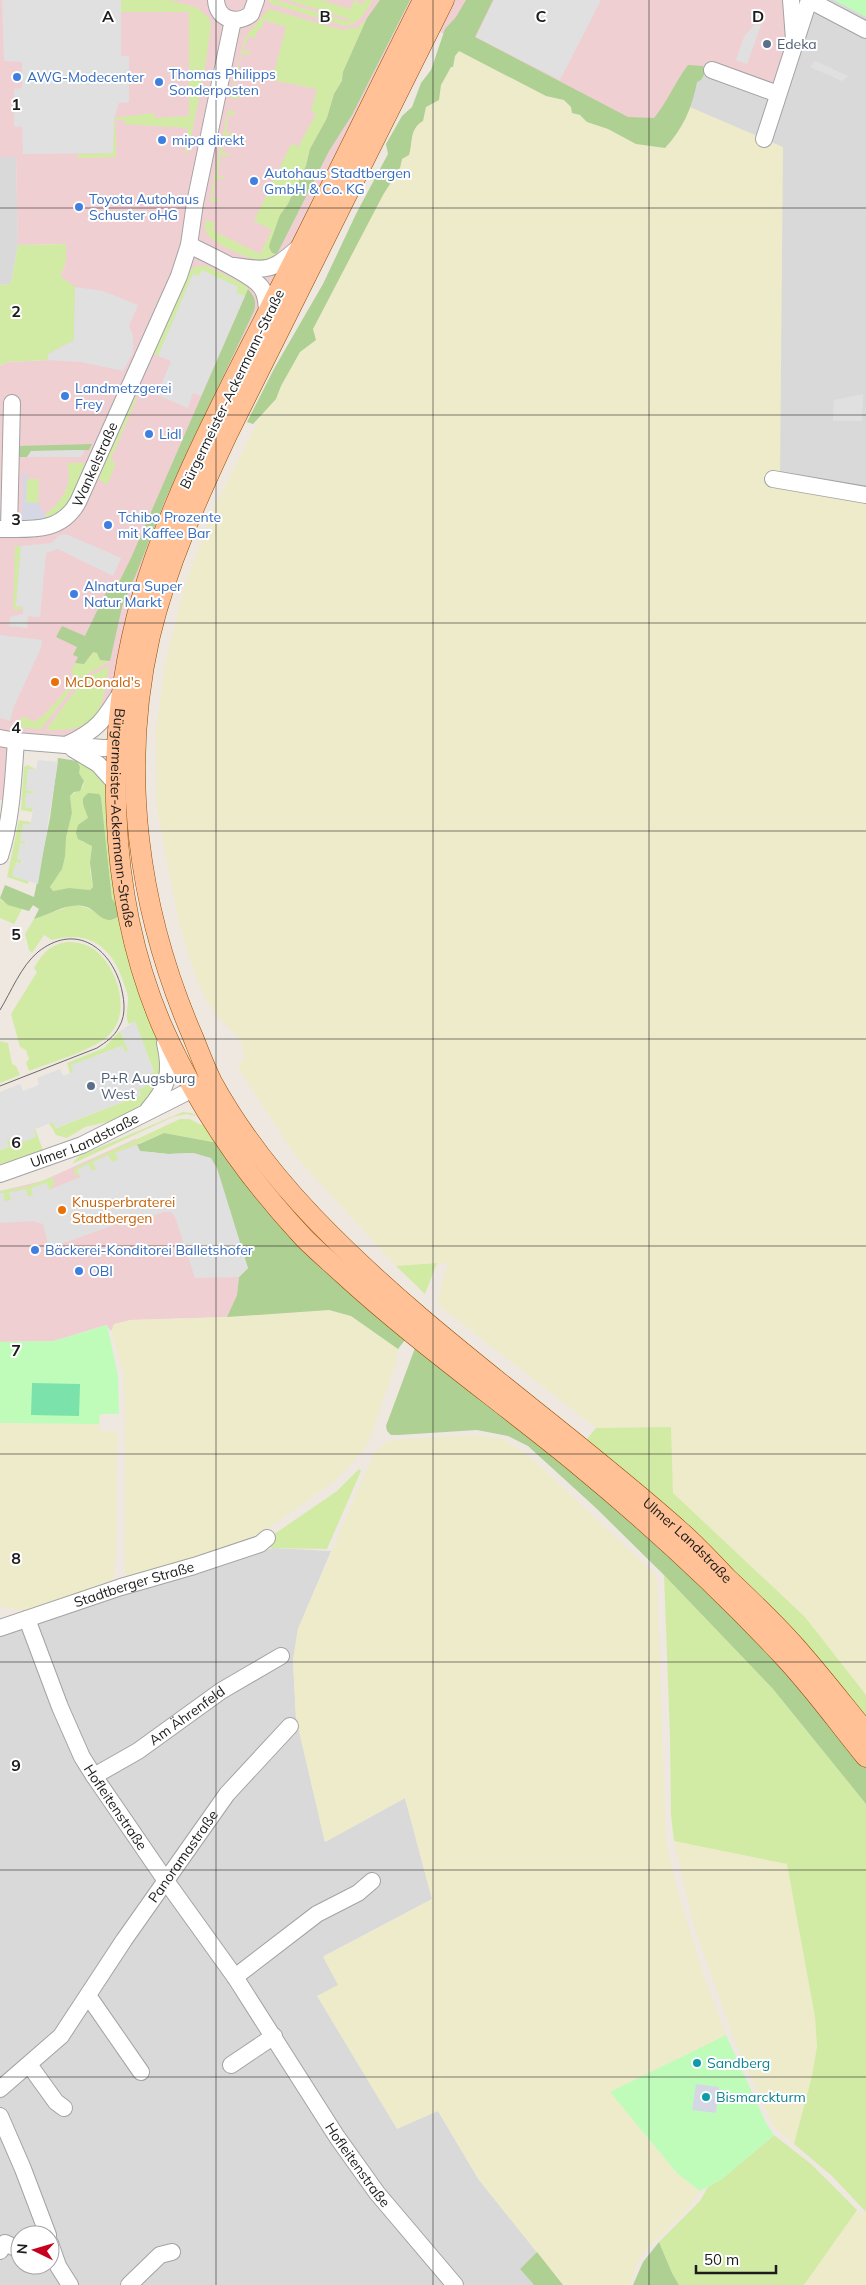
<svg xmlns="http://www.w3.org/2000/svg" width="866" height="2285" font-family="Mulish,sans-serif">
<rect width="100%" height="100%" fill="#eee8e1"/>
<!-- residential -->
<path fill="#dad9d9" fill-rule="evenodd" d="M 809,0 L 866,0 L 866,494 L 779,480 L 685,105 L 700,68 L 712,70 Z
M 0,157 L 16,157 L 18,245 L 11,284 L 0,285 Z
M 273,1548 L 331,1551 L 298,1629 L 293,1660 L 296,1718 L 325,1842 L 405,1798 L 432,1899 L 324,1956 L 339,1985 L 318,1996 L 438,2111 L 479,2180 L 537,2252 L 520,2269 L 534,2285 L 0,2285 L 0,1624 ZM 20,2235 L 50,2235 L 50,2265 L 20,2265 Z"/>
<!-- commercial -->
<path fill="#f0cfd3" d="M 0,0 L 809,0 L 778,94 L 712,70 L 700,68 L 665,145 L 430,27 L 125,674 L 86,736 L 16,741 L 12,801 L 0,800 L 0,366 L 7,362 L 48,360 L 60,276 L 66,262 L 66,244 L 18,245 L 16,157 L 0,157 Z
M 135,1139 L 248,1268 L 239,1277 L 237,1295 L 227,1317 L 131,1320 L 115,1324 L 111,1331 L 106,1325 L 54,1341 L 0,1342 L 0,1191 L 42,1181 Z"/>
<!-- farmland -->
<path fill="#eeebcb" d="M 454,39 L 665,145 L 685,105 L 783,147 L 780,474 L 769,484 L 866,503 L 866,1695 L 805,1617 L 672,1493 L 671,1427 L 596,1428 L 437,1304 L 448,1263 L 396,1266 L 298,1159 L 238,1068 L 244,1057 L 243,1046 L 238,1037 L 217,1016 L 205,998 L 194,972 L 179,922 L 157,809 L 156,732 L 165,664 L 185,585 L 213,509 Z
M 329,1310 L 351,1316 L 398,1349 L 397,1360 L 369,1441 L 361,1453 L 335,1481 L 263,1532 L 214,1553 L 129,1578 L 125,1574 L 125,1397 L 123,1372 L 111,1331 L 114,1324 L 131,1320 L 227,1317 Z
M 0,1423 L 99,1424 L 99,1431 L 117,1431 L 116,1553 L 113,1582 L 30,1612 L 0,1606 Z
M 474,1435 L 503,1439 L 529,1456 L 655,1574 L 657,1579 L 666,1842 L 679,1897 L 705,1979 L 726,2035 L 610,2092 L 677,2173 L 700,2191 L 688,2208 L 645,2251 L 637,2263 L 630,2285 L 563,2285 L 479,2180 L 438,2111 L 397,2129 L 317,1996 L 338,1985 L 323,1957 L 432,1899 L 405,1798 L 325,1842 L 296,1718 L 293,1661 L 298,1629 L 374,1453 L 385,1443 L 393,1440 Z
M 674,1841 L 787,1864 L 815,2017 L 817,2047 L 812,2076 L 794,2144 L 774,2127 L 736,2044 L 695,1930 Z
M 857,2210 L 862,2214 L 866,2212 L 866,2285 L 804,2285 Z"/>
<!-- grass -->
<path fill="#d2eba4" d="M 121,0 L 169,0 L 198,8 L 209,18 L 211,25 L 206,62 L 188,153 L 185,153 L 188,128 L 125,124 L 125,120 L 116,120 L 116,157 L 78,158 L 78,154 L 113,153 L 115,118 L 154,113 L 154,118 L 189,116 L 189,12 L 121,12 Z
M 268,0 L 276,0 L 346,21 L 352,20 L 287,0 L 321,0 L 350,9 L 355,0 L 362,5 L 365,0 L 373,0 C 365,11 360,24 345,26 L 272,4 Z
M 269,9 L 342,30 L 359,27 L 367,18 L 343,72 L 342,81 L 334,94 L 327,118 L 310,149 L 306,166 L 288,204 L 280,215 L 270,243 L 273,253 L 276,254 C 272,257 267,259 262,260 C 251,261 215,244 208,235 C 204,231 205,226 206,220 L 215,223 L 213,231 L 260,254 L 272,230 L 254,221 L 291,144 L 298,147 L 316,114 L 311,111 L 317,89 L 272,80 L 286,27 L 264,20 L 261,30 L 258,29 L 255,38 L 248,36 L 243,50 L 250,52 L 250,55 L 242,53 L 237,74 L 245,76 L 244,78 L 236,77 L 233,94 L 241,96 L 237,99 L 230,98 L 245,37 Z
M 228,110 L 233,111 L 236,115 L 229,114 L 226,132 L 233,134 L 233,136 L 225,135 L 222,152 L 229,154 L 229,156 L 221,155 L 217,175 L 224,177 L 224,179 L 216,178 L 212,198 L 220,200 L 216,202 L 210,201 L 210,198 Z
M 66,244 L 66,262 L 60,276 L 75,287 L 74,340 L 48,354 L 48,360 L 7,362 L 0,366 L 0,285 L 11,284 L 18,245 Z
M 197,266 L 207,266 L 245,285 L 248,289 L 245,296 L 236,293 L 238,287 L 202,271 L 199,277 L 193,274 L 158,356 L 153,353 L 188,271 Z
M 134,398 L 137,398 L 110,461 L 116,463 L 107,485 L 100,480 L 99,477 Z
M 67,463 L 85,463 C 76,485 71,509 47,519 L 45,515 C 61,502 74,485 67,463 Z
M 27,479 L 39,479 L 38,503 L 26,502 Z
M 15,546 L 21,546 L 16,606 L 24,607 L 20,610 L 13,609 Z
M 93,652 L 97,653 L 103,662 L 110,661 L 79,679 L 74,680 L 75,675 L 70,673 L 75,663 L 84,664 Z
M 109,666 C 102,712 100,732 46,730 L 84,679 Z
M 70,686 L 71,690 L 41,729 L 14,727 L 16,721 L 25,717 L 36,722 L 38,718 L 41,718 Z
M 77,761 L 100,774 L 107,791 L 117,895 L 116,903 L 112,899 L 101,797 L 86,811 L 88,818 L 84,823 L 82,842 L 89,843 L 92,846 L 90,871 L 93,887 L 90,890 L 69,888 L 53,891 L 50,887 L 62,869 L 65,857 L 65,837 L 72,813 L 70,796 L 83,787 L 84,781 L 79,773 Z
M 27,765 L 36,769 L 28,769 L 27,790 L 34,791 L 25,807 L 33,808 L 32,812 L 21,810 L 24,767 Z
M 19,820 L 31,822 L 30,825 L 23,824 C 28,847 27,858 13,876 L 29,881 L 28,884 L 7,877 Z
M 0,898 L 2,901 L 22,909 L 14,924 L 0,918 Z
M 73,905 C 89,906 98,915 113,920 L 118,917 L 132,973 L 161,1051 L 161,1080 L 144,1103 L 120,1119 L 85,1127 L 67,1138 L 56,1135 L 49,1123 L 53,1122 L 56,1128 L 141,1095 L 138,1089 L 147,1081 L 147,1075 L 154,1072 L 135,1022 L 129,1024 C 124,1016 129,1006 128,997 C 127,991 124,984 122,978 C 110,945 87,930 52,940 L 44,935 L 32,953 L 29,950 L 25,934 L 34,919 Z
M 67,942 C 78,942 88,944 96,951 C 118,969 131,1012 110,1034 C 97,1049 49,1063 29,1071 L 26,1063 L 29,1059 L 26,1050 L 20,1047 L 11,1014 L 37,972 L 34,968 C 43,953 49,945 67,942 Z
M 120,1031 L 129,1051 L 125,1052 L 122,1046 L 98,1055 L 101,1061 L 71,1065 L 74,1072 L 70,1073 L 67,1063 L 104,1048 Z
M 0,1041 L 8,1043 L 12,1064 L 16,1066 L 20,1075 L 0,1083 Z
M 183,1112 L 191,1113 L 201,1117 L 186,1114 L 173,1117 L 72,1164 L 79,1156 Z
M 180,1119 L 190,1119 L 201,1125 L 206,1123 L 218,1143 L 164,1133 L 116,1153 L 118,1160 L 112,1162 L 93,1162 L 96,1169 L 92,1171 L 78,1170 L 81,1176 L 74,1174 L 75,1168 Z
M 35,1129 L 43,1150 L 28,1157 L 0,1164 L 0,1150 L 9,1147 L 6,1140 L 9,1139 L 12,1145 L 36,1136 L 33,1130 Z
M 53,1177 L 55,1185 L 51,1187 L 51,1190 L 32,1188 L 34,1195 L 27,1197 L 26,1189 L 10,1192 L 11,1200 L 4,1201 L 4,1193 L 0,1193 L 0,1191 L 28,1186 Z
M 437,1263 L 425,1294 L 396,1266 Z
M 671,1427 L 673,1493 L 805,1617 L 866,1695 L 866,1719 L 586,1440 L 596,1428 Z
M 359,1469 L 361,1471 L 327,1549 L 271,1548 L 268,1545 L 270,1537 L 337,1491 Z
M 664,1575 L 773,1689 L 866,1804 L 866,2212 L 832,2176 L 794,2144 L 812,2076 L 817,2047 L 815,2017 L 787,1864 L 674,1841 L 671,1815 L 670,1737 Z
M 774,2135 L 811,2164 L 857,2210 L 804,2285 L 679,2285 L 672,2273 L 659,2242 L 700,2201 L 708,2187 L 722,2179 Z"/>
<!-- forest -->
<path fill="#aed093" d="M 380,0 L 410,0 L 352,115 L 329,151 L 278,252 L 276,254 L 272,253 L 269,247 L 270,243 L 280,215 L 288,204 L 306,166 L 310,149 L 327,118 L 334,94 L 342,81 L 343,72 L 367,18 Z
M 466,0 L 493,0 L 475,37 L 628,117 L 654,118 C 668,101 675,82 688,65 L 703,66 L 705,73 L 701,80 L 697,82 C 692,108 683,129 665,148 L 636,144 L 608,129 L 587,122 L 580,115 L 572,113 L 571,107 L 564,100 L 546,96 L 459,51 L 455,56 L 453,67 L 451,67 L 441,85 L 439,100 L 426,107 L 423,121 C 409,129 413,143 409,155 L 402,159 L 400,168 L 383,195 L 313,329 L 316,340 L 300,352 L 281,386 L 276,399 L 253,424 L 247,422 L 275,367 L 323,284 L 357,212 L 388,154 L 386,144 L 402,116 L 412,107 L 421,83 L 431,70 L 445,29 L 456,17 Z
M 248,289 C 254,296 257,301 254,311 L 165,500 L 139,567 L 122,607 L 110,661 L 100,660 L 97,653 L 93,652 L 84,664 L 75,663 L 78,657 L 73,655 L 77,647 L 56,637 L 62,626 L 85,636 L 108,588 L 115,590 L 131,558 Z
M 92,444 L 89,450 L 32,451 L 27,457 L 17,457 L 17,446 Z
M 58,758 L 77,761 L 80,767 L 79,773 L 84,781 L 80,791 L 74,792 L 70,796 L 72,813 L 66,837 L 65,857 L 62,869 L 50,887 L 53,891 L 69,888 L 90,890 L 93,887 L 90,863 L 92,846 L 78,839 L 76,833 L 78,825 L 88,818 L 83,804 L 83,798 L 88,793 L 99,794 L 101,797 L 112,899 L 116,903 L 118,917 C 102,927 97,908 83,906 C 65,903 50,915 34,919 L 39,909 L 33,905 L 29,911 L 8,905 L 0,898 L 5,885 L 34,897 L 50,818 Z
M 164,1133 L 218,1143 L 405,1340 L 398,1349 L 351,1316 L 329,1310 L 227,1317 L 237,1295 L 239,1277 L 248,1268 L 194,1153 L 168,1154 L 140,1151 L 137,1145 Z
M 415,1348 L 616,1503 L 754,1634 L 866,1764 L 866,1804 L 773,1689 L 664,1575 L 596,1508 L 528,1446 L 508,1436 L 477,1430 L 398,1435 L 391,1435 L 387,1431 L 386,1426 Z
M 659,2242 L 672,2273 L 679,2285 L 633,2285 L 643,2262 Z
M 537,2252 L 563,2285 L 534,2285 L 520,2269 Z"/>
<!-- park -->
<path fill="#bffcba" d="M 834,0 L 866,0 L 866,17 Z
M 107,1325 L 118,1376 L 119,1414 L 100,1414 L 99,1424 L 0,1423 L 0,1342 L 54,1341 Z
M 726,2035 L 766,2123 L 774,2135 L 722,2179 L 700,2191 L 677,2173 L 610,2092 Z"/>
<!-- pitch -->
<path fill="#7ae2aa" d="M 32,1383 L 80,1384 L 79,1416 L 31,1415 Z"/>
<!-- parking -->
<path fill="#e0e0e0" d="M 2,0 L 121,0 L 121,56 L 129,56 L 129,102 L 119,103 L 114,119 L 113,153 L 23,154 L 22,127 L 14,126 L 14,89 L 22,88 L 22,62 L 4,61 Z
M 494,0 L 601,0 L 560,80 L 476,37 Z
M 755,24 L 761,25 L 747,64 L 736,60 L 744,37 Z
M 815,61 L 848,76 L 842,81 L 810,67 Z
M 202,270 L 238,287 L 236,293 L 245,296 L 201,396 L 193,393 L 188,408 L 157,395 L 171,361 L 158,356 L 193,274 L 199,276 Z
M 75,287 L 103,291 L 138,305 L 129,326 L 133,336 L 133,352 L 123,371 L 81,362 L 48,360 L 48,354 L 74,340 Z
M 863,394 L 862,421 L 833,421 L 834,400 Z
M 85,450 L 81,457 L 27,457 L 31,451 Z
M 66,534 L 121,558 L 113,576 L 58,549 L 46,553 L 40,617 L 28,616 L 27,628 L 9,626 L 10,617 L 23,614 L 23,607 L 16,606 L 21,546 L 52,543 L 58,536 Z
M 0,635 L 42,640 L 41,648 L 14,706 L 10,721 L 0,718 Z
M 38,760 L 58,762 L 38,884 L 12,876 L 16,862 L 23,863 L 23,861 L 17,859 L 20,843 L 26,844 L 27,842 L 20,841 L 23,824 L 30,825 L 31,822 L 33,808 L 25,807 L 26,793 L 34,793 L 34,791 L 26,790 L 28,769 L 36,769 Z
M 135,1021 L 154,1072 L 148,1075 L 145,1087 L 139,1089 L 141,1095 L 55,1128 L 53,1122 L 33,1130 L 36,1137 L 12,1146 L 9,1139 L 6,1140 L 9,1147 L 0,1150 L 0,1092 L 20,1084 L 23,1091 L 39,1085 L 37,1078 L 60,1069 L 63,1076 L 73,1072 L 71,1065 L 122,1046 L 125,1052 L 128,1051 L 120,1031 Z
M 137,1145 L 140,1151 L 168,1154 L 194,1153 L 211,1158 L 217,1168 L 248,1268 L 239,1277 L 195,1278 L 175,1217 L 171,1212 L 164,1212 L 121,1226 L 120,1223 L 49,1248 L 43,1224 L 33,1221 L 0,1223 L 0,1193 L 4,1193 L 4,1201 L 11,1200 L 9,1192 L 18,1191 L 26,1189 L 28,1197 L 33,1195 L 31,1188 L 47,1183 L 49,1190 L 81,1177 L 77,1170 L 88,1164 L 92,1171 L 96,1169 L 93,1162 L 108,1155 L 112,1162 L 118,1160 L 115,1153 Z"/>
<!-- plaza -->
<path fill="#d5d8e4" d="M 23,473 L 27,474 L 26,502 L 38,503 L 47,519 L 22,522 L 16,519 L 14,514 L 22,514 Z
M 696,2084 L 719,2087 L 716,2113 L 692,2110 Z"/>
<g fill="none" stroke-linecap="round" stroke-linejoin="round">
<!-- minor casing -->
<g stroke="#a3a3a3" stroke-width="18">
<g id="minor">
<path d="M 216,0 C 217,20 237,25 251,14 L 256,0"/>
<path d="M 791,0 L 794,39"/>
<path d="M 809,0 L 866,30"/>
<path d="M 712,70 L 778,94"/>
<path d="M 764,139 L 809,0"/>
<path d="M 189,245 C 205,253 251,274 261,287 C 267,295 267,306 267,315"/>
<path d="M 234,266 C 268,271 273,271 299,247"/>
<path d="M 773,479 L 866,495"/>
<path id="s1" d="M 0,529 C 31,529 61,533 78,502 L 179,276 L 189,245 L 195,203 L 233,20"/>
<path d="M 9,529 L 12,403"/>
<path d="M 0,738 L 16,741 L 103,748 L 112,748 L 128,741"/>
<path d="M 66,745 C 98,730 104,720 122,691"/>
<path d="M 73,749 L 98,764 L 116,784"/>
<path d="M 0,856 C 12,818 13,780 16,741"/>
<path d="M 148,1110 C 168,1087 172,1073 165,1043"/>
<path id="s2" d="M 0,1174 L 82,1145 L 205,1083"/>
<path id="s3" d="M 27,1619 L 60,1707 L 82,1757 L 94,1776 L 166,1881 L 235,1977 L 337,2137 L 377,2193 L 455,2285"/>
<path id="s4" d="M 0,1628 L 121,1587 L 194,1566 L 260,1544 L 267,1538"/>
<path id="s5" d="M 94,1776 L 138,1751 L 221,1691 L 281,1656"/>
<path d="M 235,1977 L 317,1914 L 358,1893 L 372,1881"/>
<path d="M 89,1997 L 141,2072"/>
<path d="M 231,2065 L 274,2036"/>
<path d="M 30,2066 L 56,2102 L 64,2108"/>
<path id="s6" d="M 0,2089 L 61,2036 L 124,1940 L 227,1794 L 290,1726"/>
<path d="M 0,2116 L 23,2169 L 48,2235"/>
<path d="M 50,2243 L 58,2266 L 70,2285"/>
<path d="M 0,2251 L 5,2243 L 20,2250"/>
<path d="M 129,2285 L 160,2255 L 172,2252"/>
</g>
</g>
<!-- major casing -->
<g stroke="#944c00" stroke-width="21">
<g id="major">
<path id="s7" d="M 423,0 C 374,98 326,198 276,296 C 227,394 173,492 142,597 C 103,733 106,895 162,1026 C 196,1103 246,1176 304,1238 C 316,1250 330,1262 343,1274 C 416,1341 498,1399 575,1462 C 649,1523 720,1588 785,1658 C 814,1689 839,1724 866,1757"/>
<path id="s8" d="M 444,0 L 228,433 C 197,499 167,565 150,636 C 119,772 138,910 193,1037 C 199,1052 205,1068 212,1082 C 239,1131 274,1176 313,1217 C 425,1334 560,1424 680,1531 C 696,1545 711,1561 726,1577 C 749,1599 773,1621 794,1645 C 819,1673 842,1703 866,1732"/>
</g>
</g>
<!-- minor -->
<use href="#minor" stroke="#fff" stroke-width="16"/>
<!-- major -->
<use href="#major" stroke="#ffc195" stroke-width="20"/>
<!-- tram -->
<path stroke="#6a6a6a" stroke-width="1" d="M 0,1010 C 11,992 21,966 38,952 C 73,924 107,944 120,983 C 124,997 127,1014 119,1027 C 114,1037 106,1042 97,1048 L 0,1086"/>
</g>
<!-- grid -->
<path fill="none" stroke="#1c1c1c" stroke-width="1" stroke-opacity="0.55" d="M 216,0 L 216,2285M 433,0 L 433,2285M 649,0 L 649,2285M 0,208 L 866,208M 0,415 L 866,415M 0,623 L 866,623M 0,831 L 866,831M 0,1039 L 866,1039M 0,1246 L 866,1246M 0,1454 L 866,1454M 0,1662 L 866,1662M 0,1870 L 866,1870M 0,2077 L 866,2077"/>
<!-- markers -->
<g fill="#5c6f8a" stroke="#fff" stroke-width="2">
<circle cx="767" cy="44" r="5"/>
<circle cx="91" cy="1086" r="5"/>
</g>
<g fill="#3f7fe0" stroke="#fff" stroke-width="2">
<circle cx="17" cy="77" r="5"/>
<circle cx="159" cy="82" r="5"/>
<circle cx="162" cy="140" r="5"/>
<circle cx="254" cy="181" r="5"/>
<circle cx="79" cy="207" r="5"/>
<circle cx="65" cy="396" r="5"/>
<circle cx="149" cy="434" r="5"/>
<circle cx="108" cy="525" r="5"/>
<circle cx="74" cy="594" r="5"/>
<circle cx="35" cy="1250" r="5"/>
<circle cx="79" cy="1271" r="5"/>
</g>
<g fill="#e8710a" stroke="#fff" stroke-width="2">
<circle cx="55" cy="682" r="5"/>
<circle cx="62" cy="1210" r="5"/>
</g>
<g fill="#0f9aa8" stroke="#fff" stroke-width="2">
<circle cx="697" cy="2063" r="5"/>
<circle cx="706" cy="2097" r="5"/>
</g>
<g text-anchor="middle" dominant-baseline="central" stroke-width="4" stroke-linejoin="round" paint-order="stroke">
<!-- service labels -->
<g font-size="14" fill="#4e5e75" stroke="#fff" text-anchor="start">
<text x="777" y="44">Edeka</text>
<text x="101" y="1078">P+R Augsburg<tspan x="101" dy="16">West</tspan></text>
</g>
<!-- shop labels -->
<g font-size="14" fill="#366cbe" stroke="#fff" text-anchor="start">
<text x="169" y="74">Thomas Philipps<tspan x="169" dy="16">Sonderposten</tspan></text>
<text x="27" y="77">AWG-Modecenter</text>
<text x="172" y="140">mipa direkt</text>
<text x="264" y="173">Autohaus Stadtbergen<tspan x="264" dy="16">GmbH &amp; Co. KG</tspan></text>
<text x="89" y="199">Toyota Autohaus<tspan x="89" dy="16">Schuster oHG</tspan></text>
<text x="75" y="388">Landmetzgerei<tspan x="75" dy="16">Frey</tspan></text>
<text x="159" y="434">Lidl</text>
<text x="118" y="517">Tchibo Prozente<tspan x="118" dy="16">mit Kaffee Bar</tspan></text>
<text x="84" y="586">Alnatura Super<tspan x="84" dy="16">Natur Markt</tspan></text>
<text x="45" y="1250">Bäckerei-Konditorei Balletshofer</text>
<text x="89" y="1271">OBI</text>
</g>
<!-- street labels -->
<g font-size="14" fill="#1c1c1c" stroke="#fff">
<text transform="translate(232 389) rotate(-64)">Bürgermeister-Ackermann-Straße</text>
<text stroke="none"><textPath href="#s1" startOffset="129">Wankelstraße</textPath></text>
<text stroke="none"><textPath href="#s7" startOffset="884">Bürgermeister-Ackermann-Straße</textPath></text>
<text stroke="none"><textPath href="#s2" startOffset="91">Ulmer Landstraße</textPath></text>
<text stroke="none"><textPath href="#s8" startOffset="1825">Ulmer Landstraße</textPath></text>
<text stroke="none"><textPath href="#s4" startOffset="141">Stadtberger Straße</textPath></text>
<text stroke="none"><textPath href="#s5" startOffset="111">Am Ährenfeld</textPath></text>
<text stroke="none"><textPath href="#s3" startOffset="209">Hofleitenstraße</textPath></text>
<text stroke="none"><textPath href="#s6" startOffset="298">Panoramastraße</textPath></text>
<text stroke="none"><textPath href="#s3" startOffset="641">Hofleitenstraße</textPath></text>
</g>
<!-- food labels -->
<g font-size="14" fill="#c56008" stroke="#fff" text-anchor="start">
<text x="65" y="682">McDonald's</text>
<text x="72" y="1202">Knusperbraterei<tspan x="72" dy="16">Stadtbergen</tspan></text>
</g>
<!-- culture labels -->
<g font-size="14" fill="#0d838f" stroke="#fff" text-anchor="start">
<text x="707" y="2063">Sandberg</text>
<text x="716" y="2097">Bismarckturm</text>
</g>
</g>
<g font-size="16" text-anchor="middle" font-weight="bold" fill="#1c1c1c" stroke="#fff" stroke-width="4" stroke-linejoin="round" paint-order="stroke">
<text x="108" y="22">A</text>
<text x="325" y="22">B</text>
<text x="541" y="22">C</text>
<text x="758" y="22">D</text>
<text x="16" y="110">1</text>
<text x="16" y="317">2</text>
<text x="16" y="525">3</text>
<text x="16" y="733">4</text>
<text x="16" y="940">5</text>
<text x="16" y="1148">6</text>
<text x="16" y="1356">7</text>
<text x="16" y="1564">8</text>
<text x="16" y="1771">9</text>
</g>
<!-- north arrow -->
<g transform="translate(35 2250) rotate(275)"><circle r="24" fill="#ffffff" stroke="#a4a4a4"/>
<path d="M0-4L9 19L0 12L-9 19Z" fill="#c8001f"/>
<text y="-8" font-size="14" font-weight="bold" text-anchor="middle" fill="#1c1c1c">N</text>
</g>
<!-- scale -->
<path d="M696 2265v8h80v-8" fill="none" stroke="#1c1c1c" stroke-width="2.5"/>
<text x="704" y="2265" font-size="15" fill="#1c1c1c" stroke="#ffffff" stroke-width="4" paint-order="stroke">50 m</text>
</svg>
